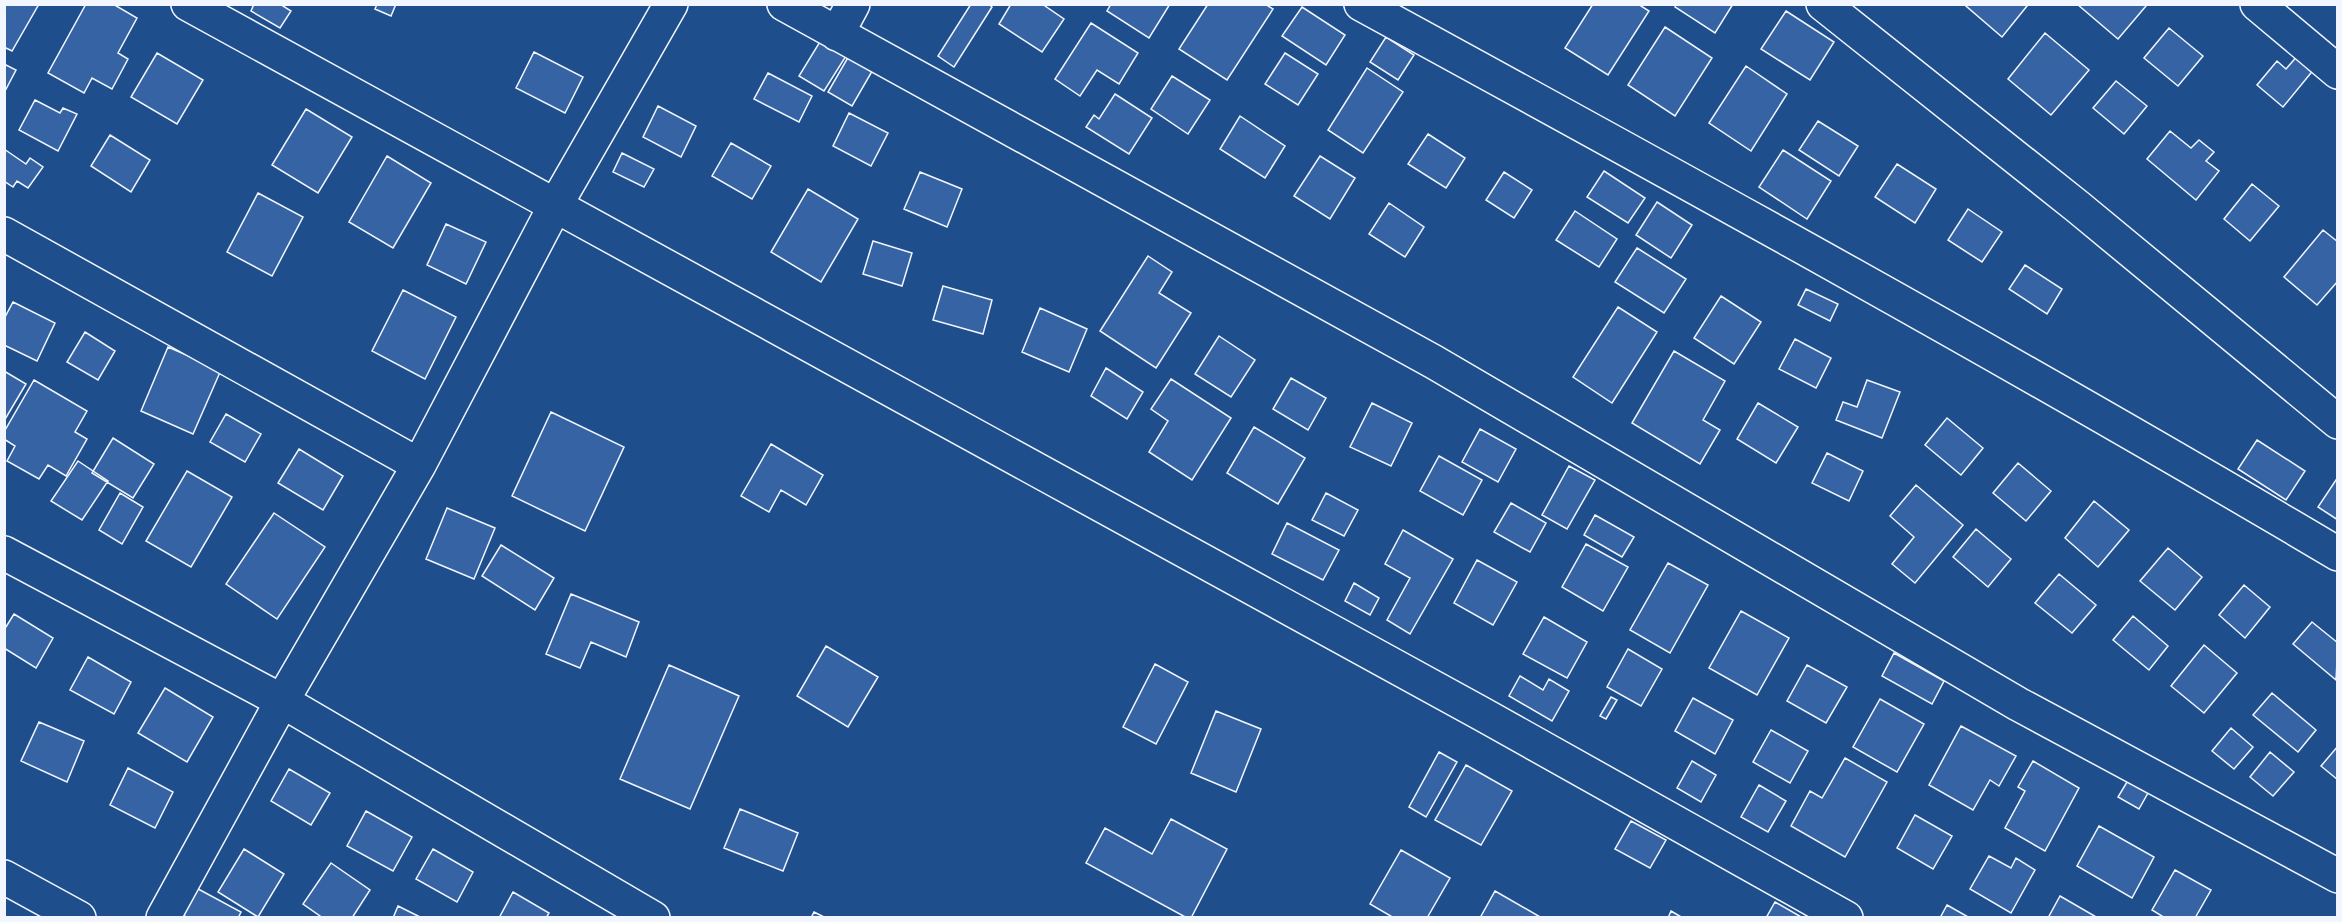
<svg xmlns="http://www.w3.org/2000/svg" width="2342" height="922" font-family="'Public Sans',sans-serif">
<rect width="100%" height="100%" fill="#1f4e8c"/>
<!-- building -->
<path fill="#3563a3" stroke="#f2f6ff" stroke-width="1.5" d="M 4,4 L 39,4 L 12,51 L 4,47 Z
M 86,4 L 113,4 L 137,18 L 118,53 L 128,59 L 112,89 L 92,78 L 84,93 L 48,73 Z
M 254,4 L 280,4 L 291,11 L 280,28 L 251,11 Z
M 377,4 L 396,4 L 391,16 L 375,9 Z
M 971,4 L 989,4 L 992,7 L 954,67 L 938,56 Z
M 1011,4 L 1042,4 L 1064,19 L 1042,52 L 999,24 Z
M 1111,4 L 1170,4 L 1149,38 L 1107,11 Z
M 1208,4 L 1265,4 L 1273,9 L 1227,80 L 1179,49 Z
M 1593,4 L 1638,4 L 1649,11 L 1608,75 L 1565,48 Z
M 1676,4 L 1733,4 L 1715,33 L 1675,7 Z
M 1967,4 L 2025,4 L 2027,6 L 2002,37 L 1966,6 Z
M 2077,4 L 2144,4 L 2146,6 L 2118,39 Z
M 1302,7 L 1345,35 L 1326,65 L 1282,36 Z
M 1786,11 L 1834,42 L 1810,80 L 1761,49 Z
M 1091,23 L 1138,53 L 1119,84 L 1097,70 L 1080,96 L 1055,79 Z
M 1665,27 L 1712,58 L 1675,116 L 1628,85 Z
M 2169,28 L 2203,56 L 2178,86 L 2144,58 Z
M 2045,33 L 2089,70 L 2051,115 L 2008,79 Z
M 1386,37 L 1414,55 L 1398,80 L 1370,62 Z
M 821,40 L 846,56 L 824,91 L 799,76 Z
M 854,47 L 878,61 L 852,106 L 828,92 Z
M 534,52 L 583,77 L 565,113 L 516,88 Z
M 157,53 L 203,80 L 177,124 L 131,97 Z
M 1285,53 L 1318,74 L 1298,105 L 1265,84 Z
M 2299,54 L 2315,68 L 2283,107 L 2257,85 L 2277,61 L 2286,69 Z
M 4,64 L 16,70 L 4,93 Z
M 1746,66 L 1787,94 L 1751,151 L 1709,123 Z
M 1367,68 L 1403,92 L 1363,153 L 1328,130 Z
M 768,73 L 812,96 L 799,122 L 754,99 Z
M 1172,76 L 1210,100 L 1188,134 L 1151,109 Z
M 2116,81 L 2147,106 L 2124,134 L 2093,108 Z
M 1115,94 L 1152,118 L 1129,154 L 1086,127 L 1094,115 L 1099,119 Z
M 35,100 L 60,113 L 63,108 L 77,114 L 58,151 L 19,130 Z
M 658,106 L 696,126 L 681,157 L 643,137 Z
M 306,109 L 352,137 L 318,193 L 272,165 Z
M 849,113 L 888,133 L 871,166 L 833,146 Z
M 1240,116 L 1285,146 L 1265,178 L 1220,149 Z
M 1818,121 L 1858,146 L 1839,176 L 1799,150 Z
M 2170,131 L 2191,148 L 2199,140 L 2214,152 L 2206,161 L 2219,171 L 2196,200 L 2147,159 Z
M 1428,134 L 1465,158 L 1446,188 L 1408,164 Z
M 110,135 L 150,160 L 131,192 L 91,166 Z
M 731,143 L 771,166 L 752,199 L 712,176 Z
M 4,149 L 26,164 L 30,158 L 43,167 L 28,188 L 17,181 L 13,187 L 4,181 Z
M 1783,150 L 1831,181 L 1807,219 L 1759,187 Z
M 622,153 L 654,169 L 644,187 L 613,172 Z
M 387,156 L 431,183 L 393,248 L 349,222 Z
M 1320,156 L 1355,178 L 1330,219 L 1294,196 Z
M 1897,164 L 1936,189 L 1915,223 L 1875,197 Z
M 1604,171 L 1645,198 L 1628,223 L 1587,197 Z
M 920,172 L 962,189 L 947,227 L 904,209 Z
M 1504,172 L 1532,190 L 1514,218 L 1486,200 Z
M 2252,184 L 2279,206 L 2250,241 L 2224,219 Z
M 808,189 L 858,219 L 821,282 L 771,252 Z
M 258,193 L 303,217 L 272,276 L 227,252 Z
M 1657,202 L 1692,225 L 1671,258 L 1636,235 Z
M 1389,203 L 1424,227 L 1405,257 L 1369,234 Z
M 1968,209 L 2002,232 L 1982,262 L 1948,240 Z
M 1575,211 L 1617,239 L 1599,267 L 1556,240 Z
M 446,224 L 486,242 L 466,284 L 427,265 Z
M 2323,230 L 2338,242 L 2338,281 L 2317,305 L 2284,277 Z
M 873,241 L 912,253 L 902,286 L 863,274 Z
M 1637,248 L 1686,279 L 1664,313 L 1615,282 Z
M 1148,256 L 1172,272 L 1159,293 L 1191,313 L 1156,368 L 1100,331 Z
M 2025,265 L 2062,289 L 2047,314 L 2009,289 Z
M 943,286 L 992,300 L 983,334 L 933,320 Z
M 1806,289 L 1838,304 L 1830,321 L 1798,305 Z
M 403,290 L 456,317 L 425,379 L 372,351 Z
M 1721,296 L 1761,322 L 1734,364 L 1694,338 Z
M 13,302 L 55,323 L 37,361 L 4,345 L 4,319 Z
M 1618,307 L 1657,332 L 1612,403 L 1573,377 Z
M 1040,308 L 1087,329 L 1069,372 L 1022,352 Z
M 85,332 L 115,351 L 98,380 L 67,362 Z
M 1219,336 L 1255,360 L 1231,397 L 1195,374 Z
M 1795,339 L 1831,358 L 1816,388 L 1779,369 Z
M 168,347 L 221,370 L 193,434 L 141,411 Z
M 1674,351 L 1725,381 L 1703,420 L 1720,430 L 1700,464 L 1632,423 Z
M 1106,368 L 1143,392 L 1127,419 L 1091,396 Z
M 4,371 L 26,384 L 4,421 Z
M 1291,378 L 1326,398 L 1308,430 L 1273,409 Z
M 1171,379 L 1231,418 L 1192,480 L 1149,452 L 1168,421 L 1151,409 Z
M 34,380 L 87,411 L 75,432 L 87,439 L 66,476 L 48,465 L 39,479 L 7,461 L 15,446 L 4,439 L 4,432 Z
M 1867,380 L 1900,392 L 1882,438 L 1836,420 L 1843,402 L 1857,407 Z
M 1372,403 L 1412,423 L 1391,466 L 1350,447 Z
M 1758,403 L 1798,427 L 1776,463 L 1737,439 Z
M 551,412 L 624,447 L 585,531 L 512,496 Z
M 226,414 L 261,434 L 245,462 L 210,442 Z
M 1947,418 L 1983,448 L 1961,475 L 1925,445 Z
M 1254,427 L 1305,458 L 1278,504 L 1227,473 Z
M 1480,429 L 1516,449 L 1498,482 L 1462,462 Z
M 113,438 L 154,464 L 133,498 L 92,473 Z
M 2257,440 L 2305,471 L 2286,500 L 2238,469 Z
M 771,444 L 823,475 L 806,505 L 781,490 L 769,512 L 741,496 Z
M 299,449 L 343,476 L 323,510 L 278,483 Z
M 1827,453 L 1863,471 L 1849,501 L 1812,483 Z
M 1439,456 L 1482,480 L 1463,515 L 1420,491 Z
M 78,461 L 108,481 L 82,520 L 51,501 Z
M 2018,463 L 2051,491 L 2026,521 L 1993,493 Z
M 1569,466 L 1595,480 L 1567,529 L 1542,515 Z
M 187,471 L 232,497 L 191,567 L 146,541 Z
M 2338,477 L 2338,520 L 2318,507 Z
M 1916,485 L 1963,525 L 1915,583 L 1892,564 L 1914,537 L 1890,516 Z
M 120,493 L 143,507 L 122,544 L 99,530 Z
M 1326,493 L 1358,510 L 1344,536 L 1312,520 Z
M 2094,501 L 2129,530 L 2098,567 L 2065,538 Z
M 1511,503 L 1546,523 L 1530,552 L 1494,532 Z
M 447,508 L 495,528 L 474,579 L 426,559 Z
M 274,513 L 325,547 L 277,619 L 226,584 Z
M 1595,515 L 1634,537 L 1622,557 L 1584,535 Z
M 1287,523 L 1339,550 L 1323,580 L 1272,554 Z
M 1976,529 L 2011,559 L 1988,587 L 1953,557 Z
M 1403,530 L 1453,559 L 1410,634 L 1387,620 L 1410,578 L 1385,564 Z
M 1586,544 L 1628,567 L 1603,611 L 1562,587 Z
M 501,545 L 554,578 L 535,610 L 482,576 Z
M 2168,548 L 2202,577 L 2175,610 L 2140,581 Z
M 1477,560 L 1517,582 L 1493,625 L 1454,603 Z
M 1668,563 L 1708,585 L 1670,653 L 1630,630 Z
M 2059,574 L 2096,605 L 2072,633 L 2035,603 Z
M 1354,583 L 1379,598 L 1370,615 L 1345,601 Z
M 2244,585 L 2270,607 L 2245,638 L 2219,615 Z
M 571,594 L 639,622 L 626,657 L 591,642 L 580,668 L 546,654 Z
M 1741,611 L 1789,638 L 1757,695 L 1709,668 Z
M 14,614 L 53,638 L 36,668 L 4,648 L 4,630 Z
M 2133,616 L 2168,646 L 2149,670 L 2113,640 Z
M 1544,617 L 1587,642 L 1567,678 L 1523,654 Z
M 2312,622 L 2338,643 L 2336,680 L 2293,644 Z
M 2204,645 L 2237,673 L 2204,713 L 2171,686 Z
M 826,646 L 878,677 L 848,727 L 797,696 Z
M 1628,649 L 1662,669 L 1641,706 L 1607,687 Z
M 1894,653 L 1944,681 L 1932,704 L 1882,676 Z
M 88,657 L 131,682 L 114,714 L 70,690 Z
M 1155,664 L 1188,682 L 1156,744 L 1123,727 Z
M 669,665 L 739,696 L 690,809 L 620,779 Z
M 1807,665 L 1847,687 L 1826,723 L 1787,701 Z
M 1520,676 L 1543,690 L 1549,679 L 1569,691 L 1552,721 L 1509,696 Z
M 165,688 L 213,717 L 187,762 L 138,733 Z
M 2272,693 L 2316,730 L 2298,752 L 2253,715 Z
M 1611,697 L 1617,700 L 1606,719 L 1600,716 Z
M 1693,698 L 1733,720 L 1715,754 L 1675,731 Z
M 1880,699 L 1924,724 L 1897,772 L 1853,747 Z
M 1216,711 L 1261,729 L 1236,792 L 1191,773 Z
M 39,722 L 84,741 L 67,782 L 21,761 Z
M 1961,726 L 2016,756 L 1999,786 L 1990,780 L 1973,810 L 1929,785 Z
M 2231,728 L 2253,747 L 2234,769 L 2212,751 Z
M 1771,730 L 1808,751 L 1790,783 L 1753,762 Z
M 2338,746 L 2338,780 L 2321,766 Z
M 1439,752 L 1457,762 L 1426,817 L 1409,807 Z
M 2270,752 L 2294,772 L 2273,796 L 2250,777 Z
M 1845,758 L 1887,782 L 1845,857 L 1791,826 L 1810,791 L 1822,798 Z
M 1692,761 L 1716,775 L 1701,802 L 1677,788 Z
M 2033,761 L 2079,788 L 2045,851 L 2005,828 L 2025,791 L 2018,787 Z
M 1466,765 L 1512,791 L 1481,845 L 1435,820 Z
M 128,768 L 173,792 L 155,828 L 110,805 Z
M 289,769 L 330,793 L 311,825 L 271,801 Z
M 2133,772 L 2153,784 L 2139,809 L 2118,797 Z
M 1759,785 L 1786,801 L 1768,832 L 1741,817 Z
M 740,809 L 798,833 L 783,871 L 724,848 Z
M 366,811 L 412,837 L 393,871 L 347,846 Z
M 1915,815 L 1952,836 L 1933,869 L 1897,848 Z
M 1171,819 L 1227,849 L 1191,918 L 1187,918 L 1086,863 L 1105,828 L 1152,854 Z
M 1631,821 L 1666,840 L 1650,868 L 1615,849 Z
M 2099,826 L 2154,857 L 2132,898 L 2077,866 Z
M 244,849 L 284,874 L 258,917 L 218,892 Z
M 433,849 L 473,872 L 457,902 L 416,879 Z
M 1401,850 L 1450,878 L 1427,918 L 1394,918 L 1370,904 Z
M 1989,856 L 2011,868 L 2016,858 L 2035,870 L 2011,913 L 1970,889 Z
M 331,863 L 370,890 L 352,918 L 323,918 L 303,904 Z
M 2175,870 L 2211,890 L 2195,918 L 2165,918 L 2152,910 Z
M 189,884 L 241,912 L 238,918 L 188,918 L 174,910 Z
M 1495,891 L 1542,918 L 1480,918 Z
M 513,892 L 549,913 L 546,918 L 499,918 Z
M 2060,896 L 2098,918 L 2048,918 Z
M 1775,902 L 1803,918 L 1766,918 Z
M 1947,905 L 1970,918 L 1940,918 Z
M 398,906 L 422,918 L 393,918 Z
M 1671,911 L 1683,918 L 1668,918 Z
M 814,912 L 826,918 L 811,918 Z"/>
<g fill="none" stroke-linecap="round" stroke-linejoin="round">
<!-- minor casing -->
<g stroke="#f2f6ff" stroke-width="36">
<path id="minor" d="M 188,4 L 1482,714 L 1846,918
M 784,4 L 1434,362 L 2018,704 L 2338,876
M 1361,4 C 1689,183 2016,363 2338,554
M 1823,4 L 2078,207 L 2338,422
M 2257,4 L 2338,72
M 837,34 L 853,4
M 4,234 L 419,465
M 4,553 L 282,701 L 653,918
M 4,877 L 79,918
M 163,918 L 282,701 L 419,465 L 555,206 L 671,4"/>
</g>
<!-- minor -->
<use href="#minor" stroke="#1f4e8c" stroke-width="33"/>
</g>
<!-- border -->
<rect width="2342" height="922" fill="none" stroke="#f2f6ff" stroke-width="12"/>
</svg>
